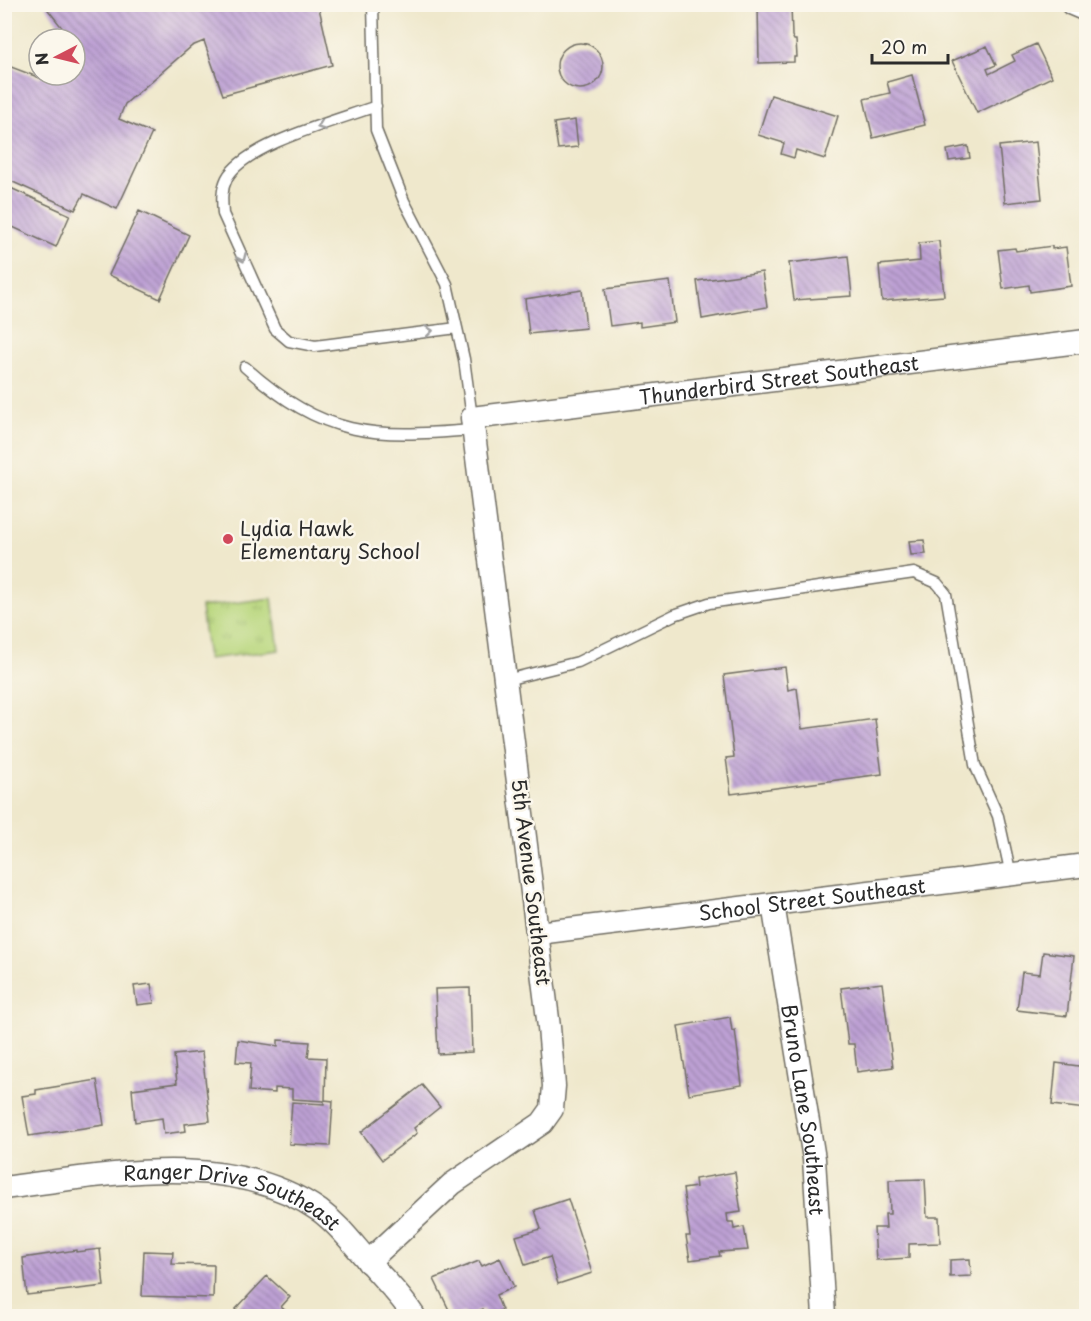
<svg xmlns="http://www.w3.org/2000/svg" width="1091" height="1321" font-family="'Playpen Sans',sans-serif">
<defs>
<pattern id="grass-tufts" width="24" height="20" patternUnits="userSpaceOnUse" patternTransform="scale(1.5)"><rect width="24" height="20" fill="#b9d77e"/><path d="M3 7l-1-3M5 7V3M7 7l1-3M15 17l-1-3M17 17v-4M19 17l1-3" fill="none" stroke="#9fb96d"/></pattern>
<pattern id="building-back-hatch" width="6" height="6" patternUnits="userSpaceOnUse" patternTransform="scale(1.5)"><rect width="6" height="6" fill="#bda0d4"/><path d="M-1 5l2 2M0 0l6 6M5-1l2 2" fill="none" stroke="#9a83ac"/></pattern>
</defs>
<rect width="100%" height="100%" fill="#fbf7ec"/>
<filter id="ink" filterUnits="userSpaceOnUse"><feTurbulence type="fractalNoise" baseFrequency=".0167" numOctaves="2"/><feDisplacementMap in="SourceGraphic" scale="12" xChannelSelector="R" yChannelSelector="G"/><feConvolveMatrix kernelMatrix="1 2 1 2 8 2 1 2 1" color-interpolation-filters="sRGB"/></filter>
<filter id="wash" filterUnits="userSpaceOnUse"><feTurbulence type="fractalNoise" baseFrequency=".008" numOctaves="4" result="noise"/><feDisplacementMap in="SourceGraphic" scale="24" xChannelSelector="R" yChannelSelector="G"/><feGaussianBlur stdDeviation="1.35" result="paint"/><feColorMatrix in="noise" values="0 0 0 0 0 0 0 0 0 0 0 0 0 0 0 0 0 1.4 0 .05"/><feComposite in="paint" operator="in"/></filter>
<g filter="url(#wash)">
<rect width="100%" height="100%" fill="#efe8cc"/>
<!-- grass -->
<path fill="url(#grass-tufts)" stroke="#728154" stroke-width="1.5" d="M 272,598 L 279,650 L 208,659 L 201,607 Z"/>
<g id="blocks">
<!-- building -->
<path fill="url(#building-back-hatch)" d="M 758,4 L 791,4 L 792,36 L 794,40 L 796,40 L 797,57 L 794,57 L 794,62 L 759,63 Z
M 47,5 L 329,5 L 319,8 L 332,65 L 223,95 L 204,41 L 192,46 L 125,104 L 119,119 L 152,133 L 117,209 L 84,194 L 75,210 L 4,178 L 6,65 L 40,78 L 41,75 L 75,75 L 75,39 L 63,39 L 67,34 L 45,6 Z
M557 66a23 23 0 1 1 46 0a23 23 0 1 1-46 0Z
M 1036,44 L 1052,77 L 977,113 L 952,61 L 987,46 L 996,65 L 987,69 L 989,74 L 1015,61 L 1012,55 Z
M 912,75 L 925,125 L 873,138 L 864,99 L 890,93 L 887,82 Z
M 771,95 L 838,116 L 825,159 L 796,150 L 794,158 L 781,154 L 784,143 L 758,135 Z
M 575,120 L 578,147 L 558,149 L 554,123 Z
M 1036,142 L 1042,199 L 1005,203 L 999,146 Z
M 968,146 L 970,158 L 949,161 L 947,150 Z
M 4,185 L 70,215 L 56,247 L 4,223 Z
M 139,211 L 189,235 L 160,299 L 109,275 Z
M 939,241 L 944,296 L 882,301 L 879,265 L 920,261 L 919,243 Z
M 1052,246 L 1052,249 L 1066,247 L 1071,286 L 1030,292 L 1029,285 L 1003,289 L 998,250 L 1015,248 L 1016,251 Z
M 848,256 L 852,296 L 794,300 L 789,263 Z
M 762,272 L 767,307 L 702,319 L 697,281 Z
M 670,281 L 675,322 L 640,327 L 640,322 L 610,326 L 605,289 Z
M 582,290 L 586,328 L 529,334 L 525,299 Z
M 924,540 L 926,554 L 911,555 L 909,541 Z
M 785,667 L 788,690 L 797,688 L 802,729 L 875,719 L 882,774 L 731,794 L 726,758 L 734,757 L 724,675 Z
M 1043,952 L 1074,956 L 1067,1016 L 1017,1010 L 1022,972 L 1040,974 Z
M 882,983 L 893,1067 L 857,1072 L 854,1044 L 848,1044 L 841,988 Z
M 151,984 L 154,1003 L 137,1005 L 134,986 Z
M 470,988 L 472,1052 L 438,1054 L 435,989 Z
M 730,1017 L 732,1031 L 735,1030 L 742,1085 L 689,1094 L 678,1026 Z
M 238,1040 L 278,1046 L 278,1040 L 310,1042 L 308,1057 L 326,1058 L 325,1100 L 333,1101 L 330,1146 L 289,1144 L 292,1102 L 324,1104 L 324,1101 L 292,1099 L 292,1089 L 275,1088 L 275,1093 L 249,1091 L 251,1063 L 236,1062 Z
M 202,1052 L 210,1121 L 185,1124 L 186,1131 L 164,1134 L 162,1118 L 135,1122 L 132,1089 L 177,1083 L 174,1055 Z
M 1056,1063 L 1086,1067 L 1086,1109 L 1052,1105 Z
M 97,1080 L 104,1125 L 29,1136 L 22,1096 L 36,1094 L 36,1090 Z
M 422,1085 L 440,1107 L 414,1128 L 417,1133 L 382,1160 L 361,1132 Z
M 735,1172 L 741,1212 L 727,1214 L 728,1222 L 733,1222 L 734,1229 L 744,1227 L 748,1250 L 719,1252 L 720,1256 L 690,1260 L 686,1236 L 690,1236 L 683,1189 L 696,1187 L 695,1179 Z
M 925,1179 L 927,1217 L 939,1217 L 940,1243 L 909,1244 L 909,1258 L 876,1260 L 874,1228 L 886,1228 L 885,1214 L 890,1214 L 889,1180 Z
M 568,1199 L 592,1273 L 558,1284 L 550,1257 L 525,1265 L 516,1236 L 541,1229 L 535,1210 Z
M 100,1249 L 104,1286 L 27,1295 L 23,1258 L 76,1250 L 76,1252 Z
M 144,1251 L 173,1252 L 172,1264 L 214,1265 L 213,1298 L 142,1296 Z
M 500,1258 L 514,1287 L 496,1295 L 502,1310 L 486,1316 L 483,1309 L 468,1316 L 464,1313 L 452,1316 L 434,1279 L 479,1261 L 482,1266 Z
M 970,1259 L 971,1276 L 950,1277 L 950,1260 Z
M 267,1276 L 290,1297 L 281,1307 L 292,1316 L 242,1316 L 235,1310 Z"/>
</g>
</g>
<g filter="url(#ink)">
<use href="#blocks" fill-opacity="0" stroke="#706d63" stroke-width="1.5"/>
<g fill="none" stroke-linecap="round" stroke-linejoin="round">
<!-- service casing -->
<g stroke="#706d63" stroke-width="13">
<path id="service" d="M 373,4 L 376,130 L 404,201 L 447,284 L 464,359 L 472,418
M 376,106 C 339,120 245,144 227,178 C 221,190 222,201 223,214 L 275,329 L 289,341 L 315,346 L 457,328
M 245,367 C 325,438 371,438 473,430
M 506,680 L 578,662 L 674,615 L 709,603 L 914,573 L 937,583 L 946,594 L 975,765 L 998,816 L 1011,875"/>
</g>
<!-- minor casing -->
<g stroke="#706d63" stroke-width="25">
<g id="minor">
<path d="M 1072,4 L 1086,10"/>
<path id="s1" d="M 773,904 L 814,1159 L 824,1316"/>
<path id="s2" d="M 538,933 L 1086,865"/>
<path id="s3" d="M 4,1188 C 106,1175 230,1148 320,1211 C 339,1225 352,1243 368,1261 C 385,1281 399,1293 414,1316"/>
<path id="s4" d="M 368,1262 L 452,1184 L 542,1123 L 552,1109 L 554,1086 L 549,1027 L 472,418 L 1086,341"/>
</g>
</g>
<!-- service -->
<use href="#service" stroke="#fff" stroke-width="10"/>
<!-- minor -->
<use href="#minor" stroke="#fff" stroke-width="22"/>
</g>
<!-- one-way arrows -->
<defs><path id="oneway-chevron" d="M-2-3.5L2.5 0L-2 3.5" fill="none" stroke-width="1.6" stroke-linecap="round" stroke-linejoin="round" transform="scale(1.5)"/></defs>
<g stroke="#a0a0a0">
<use href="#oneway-chevron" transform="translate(321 126) rotate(160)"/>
<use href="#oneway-chevron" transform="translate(242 258) rotate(66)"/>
<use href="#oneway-chevron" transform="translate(429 331) rotate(-7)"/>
</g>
</g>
<!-- markers -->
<circle fill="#d1495b" stroke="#fbf7ec" stroke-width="2" cx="228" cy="539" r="6"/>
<g text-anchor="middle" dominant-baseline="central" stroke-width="5" stroke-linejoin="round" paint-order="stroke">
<!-- street labels -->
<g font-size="20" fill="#2b2b2b" stroke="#fbf7ec">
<text stroke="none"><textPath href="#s4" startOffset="1246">Thunderbird Street Southeast</textPath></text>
<text transform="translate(532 882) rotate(83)">5th Avenue Southeast</text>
<text stroke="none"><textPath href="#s2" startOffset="276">School Street Southeast</textPath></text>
<text stroke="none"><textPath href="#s1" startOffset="208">Bruno Lane Southeast</textPath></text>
<text stroke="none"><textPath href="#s3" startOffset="234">Ranger Drive Southeast</textPath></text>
</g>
<!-- poi labels -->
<g font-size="20" fill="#2b2b2b" stroke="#fbf7ec" text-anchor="start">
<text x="240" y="528">Lydia Hawk<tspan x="240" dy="23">Elementary School</tspan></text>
</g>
</g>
<!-- margin -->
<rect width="1091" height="1321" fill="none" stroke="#fbf7ec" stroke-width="24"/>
<!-- north arrow -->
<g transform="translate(57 57) rotate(263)"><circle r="28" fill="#fbf7ec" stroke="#a8a59f" stroke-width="1.5"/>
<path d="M0-4.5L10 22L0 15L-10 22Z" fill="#d1495b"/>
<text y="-9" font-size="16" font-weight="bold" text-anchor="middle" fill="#2b2b2b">N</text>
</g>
<!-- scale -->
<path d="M872 54v9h76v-9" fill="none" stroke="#2b2b2b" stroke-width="3"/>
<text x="881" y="54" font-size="18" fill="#2b2b2b" stroke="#fbf7ec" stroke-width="4.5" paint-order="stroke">20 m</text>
</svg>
